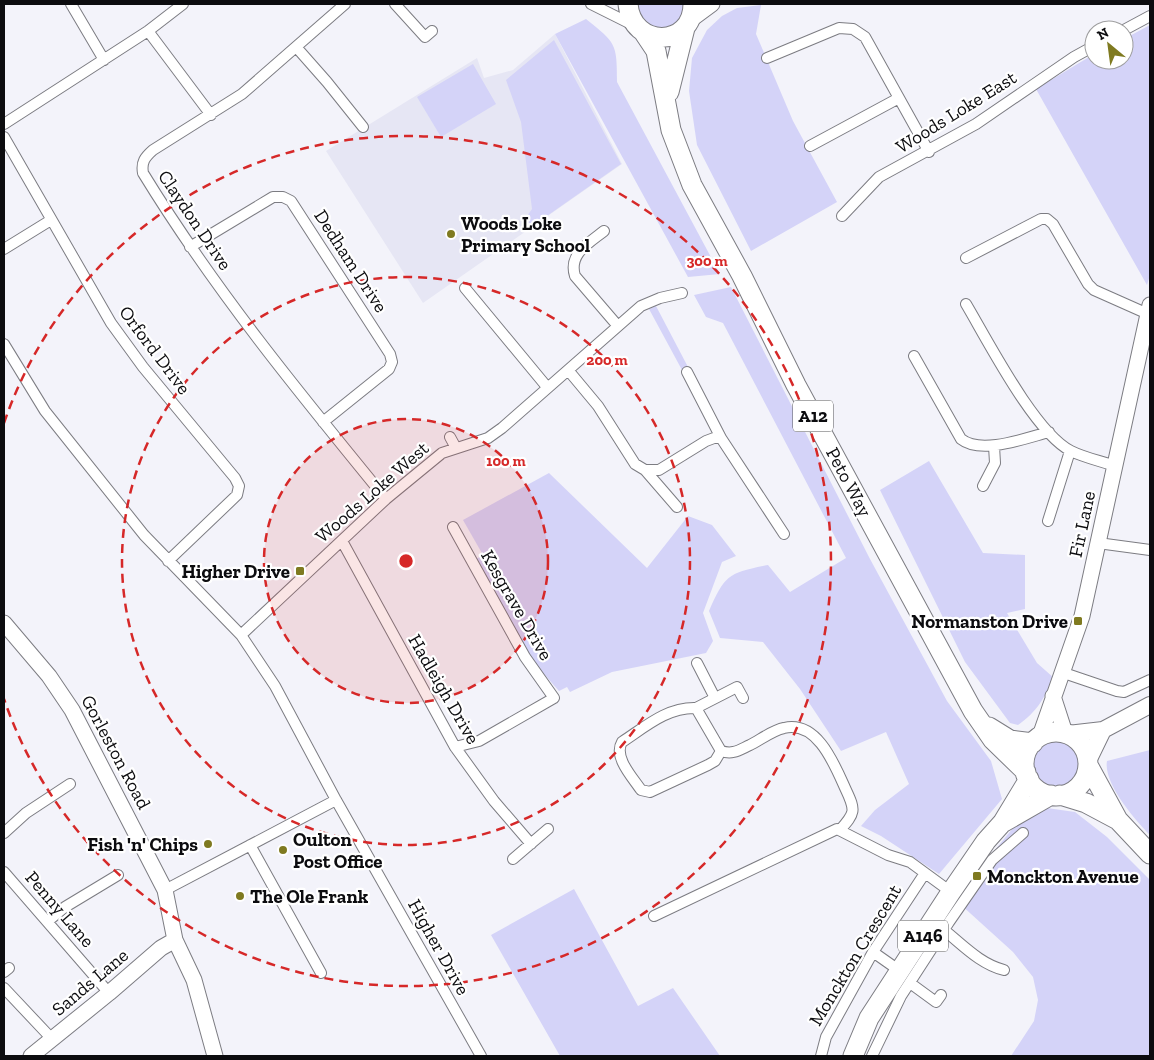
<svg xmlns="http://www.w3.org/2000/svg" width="1154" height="1060" font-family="'Zilla Slab',serif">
<rect width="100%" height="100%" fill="#f3f3fa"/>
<!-- built -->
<path fill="#e6e6f4" d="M 555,34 L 622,164 L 423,303 L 326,151 L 477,58 L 484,78 L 513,70 Z"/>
<!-- green -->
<path fill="#d4d3f8" d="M 635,4 L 688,4 L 686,17 L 665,32 L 641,22 Z
M 761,5 L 756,34 L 793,121 L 837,202 L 751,251 L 697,145 L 689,91 L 692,58 L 707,30 L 722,16 L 737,8 Z
M 586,19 C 616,43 617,43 617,82 L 720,274 L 688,277 L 555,34 Z
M 1150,25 L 1150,275 L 1147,285 L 1036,89 L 1094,54 L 1094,60 L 1124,60 L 1124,39 Z
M 554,40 L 621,164 L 527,230 L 522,223 L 532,209 L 521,122 L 506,80 Z
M 473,64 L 496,104 L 441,137 L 417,97 Z
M 731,287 L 870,559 L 947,701 L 991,761 L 1002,799 L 939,874 L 881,836 L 861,826 L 875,810 L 909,784 L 886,732 L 841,751 L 800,689 L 763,642 L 720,638 L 709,611 C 725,575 728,573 768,565 L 790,592 L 846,558 L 723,323 L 706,317 L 694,295 Z
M 656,306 L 688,367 L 682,370 L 649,309 Z
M 929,461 L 983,553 L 1025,555 L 1025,609 L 1007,613 L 1037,663 L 1054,678 C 1044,698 1037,712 1018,725 L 1010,723 L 965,662 L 880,490 Z
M 549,473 L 647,568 L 688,516 L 712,525 L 736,556 L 722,562 L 703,613 L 713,641 L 706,653 L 612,672 L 570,692 L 567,687 L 559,691 L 529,657 L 476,559 L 483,555 L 463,520 Z
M1033 764a24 24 0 1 1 48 0a24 24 0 1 1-48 0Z
M 1150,750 L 1150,835 C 1135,820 1103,783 1107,761 Z
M 1047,808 L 1075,812 L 1107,837 L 1150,880 L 1150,1056 L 1011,1056 L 1034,1021 L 1038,1000 L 1033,977 L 1013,952 L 960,904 L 991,855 L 1021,818 Z
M 574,889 L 638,1006 L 673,988 L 720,1056 L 560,1056 L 491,935 Z"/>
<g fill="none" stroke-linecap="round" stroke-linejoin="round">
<!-- street casing -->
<g stroke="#7c7c82" stroke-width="12">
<path id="street" d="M 71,4 L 104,60
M 345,4 L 242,94 L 153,150 C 145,157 141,162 143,173 C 214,289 300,394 386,499
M 395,4 L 425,37 L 432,31
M 591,4 L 635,26
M 1124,30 L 1150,16
M 148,31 L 211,115
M 297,48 L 327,82 L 363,127
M 767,58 L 839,28 L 853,29 L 865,37 L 929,152
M 4,124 L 148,31 L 183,4
M 4,137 L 111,323 L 143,367 L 235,478 L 239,486 L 237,495 L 168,561
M 810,146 L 899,98
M 842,216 L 879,177 L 976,124 L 1074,57 L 1094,46
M 604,231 C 589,243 568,254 575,276 L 617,325
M 190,247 L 273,197 L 283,197 L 291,201 L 390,354 L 392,362 L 389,369 L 323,422
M 4,249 L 51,220
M 966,258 L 1041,219 L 1047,219 L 1053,224 L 1088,284 L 1094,290 L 1148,314
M 465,288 L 547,387
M 966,304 C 988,341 1035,433 1071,451 C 1085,458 1101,461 1115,466
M 4,344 L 45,411 L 144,535 L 241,635 L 275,686 L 336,800 L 481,1056
M 914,356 L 961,439 C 981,455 1026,438 1049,432
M 568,370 L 598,406 L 635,464 L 645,470 L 677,507
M 687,372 L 721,438
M 450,437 L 456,448
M 645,470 L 659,470 L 706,441 L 714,438 L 721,438 L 784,534
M 983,486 L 995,463 L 994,446
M 1048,521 L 1070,451
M 453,527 L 525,657 L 554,698 L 479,741 L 455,747
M 342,541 L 455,747 L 494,801 L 531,844
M 1098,543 L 1150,550
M 241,635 L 386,499 L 442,453 L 488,438 L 502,428 L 641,306 L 660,298 L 682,293
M 697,663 L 715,698
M 1061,672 L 1117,691 L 1124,692 L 1150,680
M 743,698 L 737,687 L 696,708 L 721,751 C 733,755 739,750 750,745 C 760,740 773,730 784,728 C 818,720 835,766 846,790 C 856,811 855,813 840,830
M 696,708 C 667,707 645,727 622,742 C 613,757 633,778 641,790 L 650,792 L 708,765 L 715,761 L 721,751
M 4,833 L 26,813 L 70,784
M 250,845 L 321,973
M 513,859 L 548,829
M 4,872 L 109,993
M 165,890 L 336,800
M 654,916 L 837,829 L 888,855 L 910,862 L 951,892
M 48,921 L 65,907 L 118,875
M 944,930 C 963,945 980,964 1004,970
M 873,952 L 900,971
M 4,972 L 9,968
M 910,983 L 936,1002 L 941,995
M 4,988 L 52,1039
M 821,1056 L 826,1037 L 873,952 L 925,873
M 872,1056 L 901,996 L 949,922 L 992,860 L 1023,833"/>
</g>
<!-- secondary casing -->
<g stroke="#7c7c82" stroke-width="17">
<path id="secondary" d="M 689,21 L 712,4
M 4,623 L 49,676 L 72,710 L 165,890 L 175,940 L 194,980 L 215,1056
M 1053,696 L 1065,733
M 1040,736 L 1082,616 L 1150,305
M 31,1056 L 109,993 L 161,948 L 175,940"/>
</g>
<!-- primary casing -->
<g stroke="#7c7c82" stroke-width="18">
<path id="primary" d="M 1068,734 L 1103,730 L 1150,705
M 1088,761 L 1103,730"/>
</g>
<!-- highway casing -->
<g stroke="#7c7c82" stroke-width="21">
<path id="highway" d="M 628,4 C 632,49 693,48 693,4
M 644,33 L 656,51 L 671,130 L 692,185 L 742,276 L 796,385 L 973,711 L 993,740 L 1026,772
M 669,92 L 685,28
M 989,727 L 1010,740 L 1033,743
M1024 764a32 32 0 1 1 64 0a32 32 0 1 1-64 0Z
M 1088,765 L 1118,820
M 1060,795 L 1086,803 L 1118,820 L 1150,854
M 1004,822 L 1051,795
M 853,1056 L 869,1018 L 951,892 L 986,841 L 1003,822 L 1029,779"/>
</g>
<!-- street -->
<use href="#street" stroke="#fff" stroke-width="10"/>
<!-- secondary -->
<use href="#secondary" stroke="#fff" stroke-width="15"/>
<!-- primary -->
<use href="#primary" stroke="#fff" stroke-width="16"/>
<!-- highway -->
<use href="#highway" stroke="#fff" stroke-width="19"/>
</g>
<!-- distance rings -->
<circle cx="406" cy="561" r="142" fill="#d62828" fill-opacity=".12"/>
<g fill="none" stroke="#d62828" stroke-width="2.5" stroke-dasharray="9 6">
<circle cx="406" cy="561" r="142"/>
<circle cx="406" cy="561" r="284"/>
<path d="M4 423A425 425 0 1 1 4 699"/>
</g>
<!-- markers -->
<g fill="#7f7a20" stroke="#fff" stroke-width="2">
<circle cx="451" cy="234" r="5"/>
<rect x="295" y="566" width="10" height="10" rx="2.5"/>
<rect x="1073" y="616" width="10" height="10" rx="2.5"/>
<circle cx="208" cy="844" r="5"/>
<circle cx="283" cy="850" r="5"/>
<rect x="972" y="871" width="10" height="10" rx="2.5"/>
<circle cx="240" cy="896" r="5"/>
</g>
<g text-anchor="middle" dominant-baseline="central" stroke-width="4.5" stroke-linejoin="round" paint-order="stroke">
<!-- shield labels -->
<g fill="#fff" stroke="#555557" stroke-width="1">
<rect x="793" y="400.5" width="40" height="31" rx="4"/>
<rect x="898" y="920.5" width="50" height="31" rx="4"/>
</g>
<g font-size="18" font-weight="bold" fill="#0c0c0f">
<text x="813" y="416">A12</text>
<text x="923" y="936">A146</text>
</g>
<!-- street labels -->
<g font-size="19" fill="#0c0c0f" stroke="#fff">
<text transform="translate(956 112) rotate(-32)">Woods Loke East</text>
<text transform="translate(195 220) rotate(56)">Claydon Drive</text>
<text transform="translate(351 261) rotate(57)">Dedham Drive</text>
<text transform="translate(155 350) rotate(53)">Orford Drive</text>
<text transform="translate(849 482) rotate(62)">Peto Way</text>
<text transform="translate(372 492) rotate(-41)">Woods Loke West</text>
<text transform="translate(1082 524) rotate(-78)">Fir Lane</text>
<text transform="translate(517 605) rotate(60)">Kesgrave Drive</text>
<text transform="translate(444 689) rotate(60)">Hadleigh Drive</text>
<text transform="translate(116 752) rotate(62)">Gorleston Road</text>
<text transform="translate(60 909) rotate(49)">Penny Lane</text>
<text transform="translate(439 947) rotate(61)">Higher Drive</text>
<text transform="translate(855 955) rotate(-59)">Monckton Crescent</text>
<text transform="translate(90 982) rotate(-40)">Sands Lane</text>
</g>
<!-- poi labels -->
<g font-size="19" font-weight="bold" fill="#0c0c0f" stroke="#fff" text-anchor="start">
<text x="461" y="223">Woods Loke<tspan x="461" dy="22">Primary School</tspan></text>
<text x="290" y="571" text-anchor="end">Higher Drive</text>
<text x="1068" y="621" text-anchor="end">Normanston Drive</text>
<text x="293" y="839">Oulton<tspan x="293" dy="22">Post Office</tspan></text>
<text x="198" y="844" text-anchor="end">Fish 'n' Chips</text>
<text x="987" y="876">Monckton Avenue</text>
<text x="250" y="896">The Ole Frank</text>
</g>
</g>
<circle cx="406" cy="561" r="8" fill="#d62828" stroke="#fff" stroke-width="2.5"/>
<g font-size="15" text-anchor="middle" font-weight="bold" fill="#d62828" stroke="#fff" stroke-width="4.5" stroke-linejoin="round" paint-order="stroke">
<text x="707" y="266">300 m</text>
<text x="607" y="365">200 m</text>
<text x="506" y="466">100 m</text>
</g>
<!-- border -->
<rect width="1154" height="1060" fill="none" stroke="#0c0c0f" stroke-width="10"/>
<!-- north arrow -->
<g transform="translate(1109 45) rotate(331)"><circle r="24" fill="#ffffff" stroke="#9e9e9f"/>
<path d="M0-4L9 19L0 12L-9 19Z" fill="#7f7a20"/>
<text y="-8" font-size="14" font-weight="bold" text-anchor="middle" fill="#0c0c0f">N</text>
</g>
</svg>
